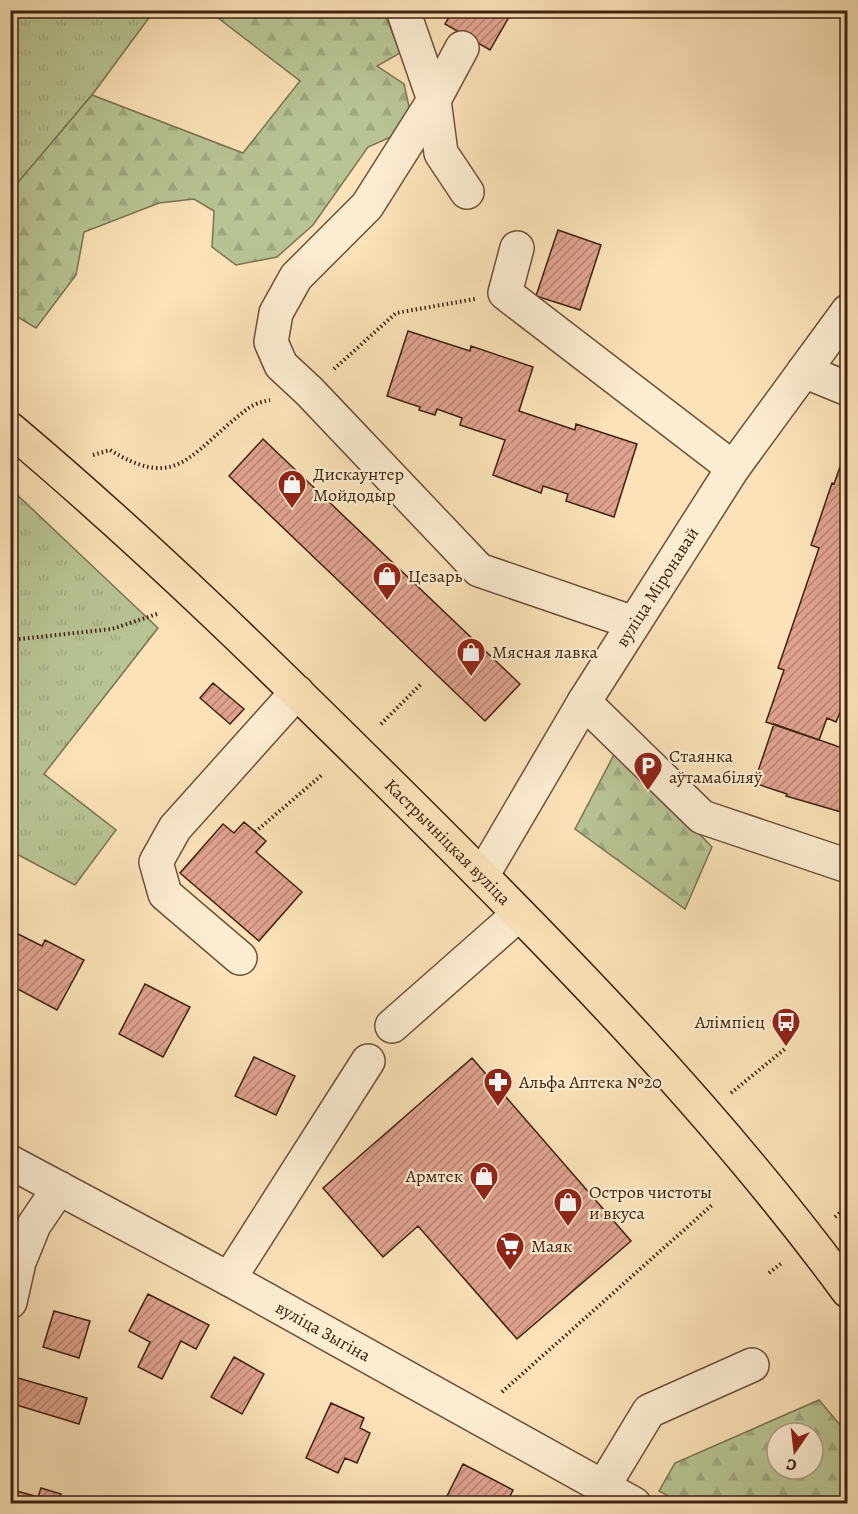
<svg xmlns="http://www.w3.org/2000/svg" width="858" height="1514" font-family="Alegreya,serif">
<defs>
<pattern id="grass-tufts" width="24" height="20" patternUnits="userSpaceOnUse" patternTransform="scale(1.5)"><rect width="24" height="20" fill="#b8c494"/><path d="M3 7l-1-3M5 7V3M7 7l1-3M15 17l-1-3M17 17v-4M19 17l1-3" fill="none" stroke="#9fa87f"/></pattern>
<pattern id="forest-firs" width="22" height="20" patternUnits="userSpaceOnUse" patternTransform="scale(1.5)"><rect width="22" height="20" fill="#b8c494"/><path d="M5 1l3.5 6h-7zM16 11l3.5 6h-7z" fill="#9fa87f"/></pattern>
<pattern id="building-hatch" width="6" height="6" patternUnits="userSpaceOnUse" patternTransform="scale(1.5)"><rect width="6" height="6" fill="#dfa28e"/><path d="M-1 1l2-2M0 6l6-6M5 7l2-2" fill="none" stroke="#b68473"/></pattern>
</defs>
<rect width="100%" height="100%" fill="#fbe2b8"/>
<filter id="stains"><feTurbulence type="fractalNoise" baseFrequency=".00333" numOctaves="4"/><feColorMatrix values="0 0 0 0 .2 0 0 0 0 .09 0 0 0 0 .02 0 0 0 .5 -.17"/></filter>
<radialGradient id="worn" r=".72"><stop offset=".6" stop-color="#630" stop-opacity="0"/><stop offset="1" stop-color="#630" stop-opacity=".3"/></radialGradient>
<!-- grass -->
<path fill="url(#grass-tufts)" stroke="#7c7252" stroke-width="1.5" d="M 10,11 L 154,11 L 92,95 L 14,188 L 10,185 Z
M 11,489 L 158,628 L 44,774 L 116,830 L 75,885 L 11,851 Z"/>
<!-- forest -->
<path fill="url(#forest-firs)" stroke="#7c7252" stroke-width="1.5" fill-rule="evenodd" d="M 209,11 L 384,11 L 400,53 L 377,66 L 404,84 L 410,111 L 391,137 L 368,147 L 313,225 L 277,257 L 236,265 L 212,247 L 214,211 L 194,199 L 159,203 L 84,232 L 76,275 L 36,328 L 11,313 L 10,185 L 14,187 L 92,95 L 243,153 L 300,81 Z
M 617,749 L 712,847 L 685,909 L 575,829 Z
M 819,1400 L 847,1433 L 847,1503 L 681,1503 L 659,1491 L 675,1463 ZM 777,1433 L 813,1433 L 813,1469 L 777,1469 Z"/>
<!-- building -->
<path fill="url(#building-hatch)" stroke="#3f2110" stroke-width="1.5" d="M 453,10 L 513,10 L 490,50 L 445,24 Z
M 558,230 L 601,245 L 580,310 L 536,296 Z
M 408,331 L 470,351 L 471,346 L 533,367 L 519,411 L 575,430 L 576,424 L 637,444 L 614,517 L 566,501 L 568,494 L 543,486 L 541,493 L 493,475 L 505,440 L 460,425 L 462,418 L 437,409 L 435,415 L 419,410 L 420,407 L 387,396 Z
M 263,439 L 520,684 L 485,721 L 229,476 Z
M 847,447 L 848,693 L 836,722 L 827,718 L 819,740 L 766,722 L 784,670 L 778,668 L 819,548 L 811,545 L 832,483 L 834,484 Z
M 213,683 L 244,709 L 230,724 L 200,698 Z
M 774,724 L 848,750 L 848,814 L 786,796 L 787,794 L 754,783 Z
M 244,822 L 266,841 L 256,852 L 302,892 L 259,941 L 180,873 L 223,824 L 234,833 Z
M 10,930 L 42,946 L 45,940 L 84,960 L 57,1010 L 10,985 L 15,973 L 10,970 Z
M 145,984 L 190,1007 L 163,1057 L 119,1034 Z
M 254,1057 L 295,1076 L 276,1115 L 235,1096 Z
M 472,1058 L 631,1241 L 517,1339 L 418,1226 L 383,1257 L 323,1188 Z
M 148,1294 L 209,1325 L 196,1349 L 181,1341 L 162,1379 L 138,1367 L 150,1342 L 129,1331 Z
M 54,1311 L 90,1321 L 79,1358 L 43,1347 Z
M 234,1357 L 264,1374 L 242,1414 L 211,1397 Z
M 18,1378 L 87,1398 L 79,1424 L 10,1403 Z
M 331,1403 L 364,1418 L 360,1428 L 370,1433 L 357,1463 L 345,1458 L 338,1473 L 306,1458 Z
M 463,1464 L 513,1490 L 506,1504 L 443,1504 Z
M 41,1488 L 61,1494 L 58,1504 L 10,1504 L 10,1489 L 38,1497 Z"/>
<g fill="none" stroke-linecap="round" stroke-linejoin="round">
<!-- minor casing -->
<g stroke="#6e513a" stroke-width="36">
<g id="minor">
<path d="M 403,10 L 434,100 L 441,153 L 467,192"/>
<path d="M 462,48 L 434,100 L 367,206 L 296,277 L 276,313 L 271,342 L 281,365 L 309,391 L 479,570 L 634,623"/>
<path d="M 517,248 L 505,293 L 733,468"/>
<path d="M 804,371 L 848,389"/>
<path d="M 584,702 L 702,817 L 848,866"/>
<path id="s1" d="M 482,876 L 584,702 L 733,468 L 848,311"/>
<path d="M 240,958 L 165,894 L 156,862 L 175,828 L 297,692"/>
<path d="M 392,1026 L 519,914"/>
<path id="s2" d="M 10,1162 L 229,1279 L 634,1504"/>
<path d="M 229,1279 L 368,1061"/>
<path d="M 10,1302 L 19,1262 L 34,1225 L 59,1188"/>
<path d="M 603,1487 L 649,1411 L 752,1365"/>
</g>
</g>
<!-- major casing -->
<g stroke="#3f2110" stroke-width="36">
<g id="major">
<path id="s3" d="M 10,429 C 149,546 279,674 407,801 C 563,956 718,1114 848,1291"/>
</g>
</g>
<!-- path -->
<path stroke="#3f2110" stroke-width="4" stroke-dasharray="1.5 3" stroke-linecap="butt" d="M 334,369 L 396,313 L 475,299
M 93,455 L 110,450 C 170,487 185,462 230,423 C 246,410 250,404 270,400
M 10,640 L 112,629 L 157,614
M 381,724 L 421,684
M 255,832 L 323,774
M 731,1093 L 786,1048
M 835,1217 L 848,1206
M 769,1273 L 783,1262
M 502,1392 L 712,1205"/>
<!-- minor -->
<use href="#minor" stroke="#fcecd1" stroke-width="33"/>
<!-- major -->
<use href="#major" stroke="#fbe2b8" stroke-width="33"/>
</g>
<!-- icons -->
<defs>
<g id="shop-pin" transform="scale(1.5)"><path d="M0 17L-7.5 6A9.5 9.5 0 1 1 7.5 6Z" fill="#8f2418" stroke="#fcecd1"/><path d="M-5-2.5h2.3a2.7 3.5 0 0 1 5.4 0H5L5.5 6h-11ZM-1.5-2.5h3a1.5 2.3 0 0 0-3 0Z" fill="#fff"/></g>
<g id="parking-pin" transform="scale(1.5)"><path d="M0 17L-7.5 6A9.5 9.5 0 1 1 7.5 6Z" fill="#8f2418" stroke="#fcecd1"/><path d="M-3.5-5.5H1a3.5 3.5 0 0 1 0 7H-1V5.5H-3.5ZM-1-3.4V-.6H.8a1.4 1.4 0 0 0 0-2.8Z" fill="#fff"/></g>
<g id="bus-pin" transform="scale(1.5)"><path d="M0 17L-7.5 6A9.5 9.5 0 1 1 7.5 6Z" fill="#8f2418" stroke="#fcecd1"/><path d="M-5-6H5V4H4V6H2V4H-2V6H-4V4H-5ZM-3.5-4V0h7V-4ZM-3.5 1.2v1.5H-2V1.2ZM2 1.2v1.5H3.5V1.2Z" fill="#fff"/></g>
<g id="pharmacy-pin" transform="scale(1.5)"><path d="M0 17L-7.5 6A9.5 9.5 0 1 1 7.5 6Z" fill="#8f2418" stroke="#fcecd1"/><path d="M-2-6h4v4h4v4h-4v4h-4v-4h-4v-4h4Z" fill="#fff"/></g>
<g id="supermarket-pin" transform="scale(1.5)"><path d="M0 17L-7.5 6A9.5 9.5 0 1 1 7.5 6Z" fill="#8f2418" stroke="#fcecd1"/><path d="M-6-5.5h2.5l.6 2H6L4.5 2H-2.5L-4.4-4H-6ZM-1.5 3.2a1.3 1.3 0 1 0 .1 0ZM3 3.2a1.3 1.3 0 1 0 .1 0Z" fill="#fff"/></g>
</defs>
<g fill-rule="evenodd">
<use href="#shop-pin" x="292" y="484"/>
<use href="#shop-pin" x="387" y="576"/>
<use href="#shop-pin" x="471" y="652"/>
<use href="#parking-pin" x="648" y="766"/>
<use href="#bus-pin" x="786" y="1022"/>
<use href="#pharmacy-pin" x="498" y="1082"/>
<use href="#shop-pin" x="484" y="1176"/>
<use href="#shop-pin" x="568" y="1202"/>
<use href="#supermarket-pin" x="510" y="1246"/>
</g>
<g text-anchor="middle" dominant-baseline="central" stroke-width="4.5" stroke-linejoin="round" paint-order="stroke">
<!-- poi labels -->
<g font-size="18" fill="#3f2110" stroke="#fcecd1" text-anchor="start">
<text x="313" y="474">Дискаунтер<tspan x="313" dy="21">Мойдодыр</tspan></text>
<text x="408" y="576">Цезарь</text>
<text x="492" y="652">Мясная лавка</text>
<text x="669" y="756">Стаянка<tspan x="669" dy="21">аўтамабіляў</tspan></text>
<text x="765" y="1022" text-anchor="end">Алімпіец</text>
<text x="519" y="1082">Альфа Аптека №20</text>
<text x="463" y="1176" text-anchor="end">Армтек</text>
<text x="589" y="1192">Остров чистоты<tspan x="589" dy="21">и вкуса</tspan></text>
<text x="531" y="1246">Маяк</text>
</g>
<!-- street labels -->
<g font-size="18" fill="#3f2110" stroke="#fcecd1">
<text stroke="none"><textPath href="#s1" startOffset="338">вуліца Міронавай</textPath></text>
<text stroke="none"><textPath href="#s3" startOffset="602">Кастрычніцкая вуліца</textPath></text>
<text stroke="none"><textPath href="#s2" startOffset="356">вуліца Зыгіна</textPath></text>
</g>
</g>
<!-- margin -->
<rect width="858" height="1514" fill="none" stroke="#fbe2b8" stroke-width="36"/>
<rect x="12" y="12" width="834" height="1490" fill="none" stroke="#3f2110" stroke-width="3"/>
<rect x="18" y="18" width="822" height="1478" fill="none" stroke="#3f2110" stroke-width="1.5"/>
<!-- north arrow -->
<g transform="translate(795 1451) rotate(194)"><circle r="28" fill="#fcecd1" stroke="#b09b84" stroke-width="1.5"/>
<path d="M0-4.5L10 22L0 15L-10 22Z" fill="#8f2418"/>
<text y="-9" font-size="16" font-weight="bold" text-anchor="middle" fill="#3f2110">С</text>
</g>
<rect width="100%" height="100%" filter="url(#stains)"/>
<rect width="100%" height="100%" fill="url(#worn)"/>
</svg>
